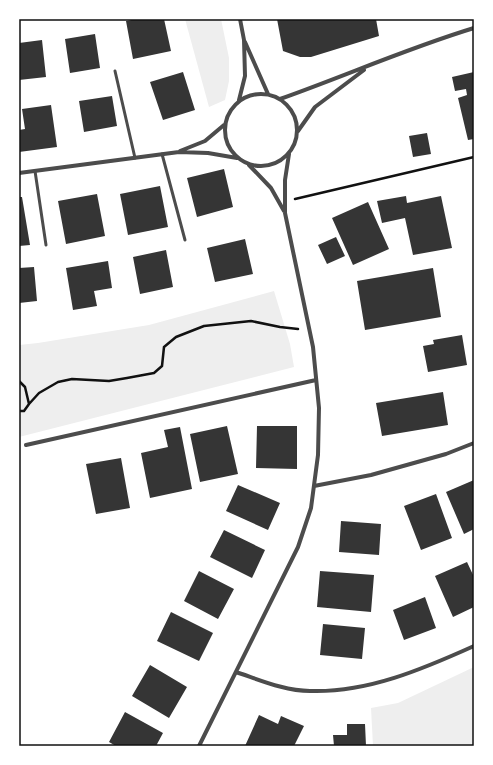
<svg xmlns="http://www.w3.org/2000/svg" width="493" height="765" font-family="Inter,sans-serif">
<rect width="100%" height="100%" fill="#fff"/>
<!-- green -->
<path fill="#eee" d="M 185,19 L 221,19 L 229,58 L 229,81 L 225,100 L 209,107 Z
M 274,291 L 290,344 L 294,367 L 19,437 L 19,345 L 38,343 L 149,325 Z
M 474,667 L 474,746 L 373,746 L 371,708 L 398,703 Z"/>
<!-- building -->
<path fill="#353535" d="M 137,19 L 164,19 L 171,51 L 133,59 L 126,21 Z
M 277,19 L 376,19 L 379,36 L 311,57 L 300,57 L 283,51 Z
M 95,34 L 100,68 L 70,73 L 65,39 Z
M 42,40 L 46,77 L 19,80 L 19,43 Z
M 183,72 L 195,110 L 163,120 L 150,82 Z
M 474,72 L 474,139 L 468,140 L 458,98 L 467,95 L 466,89 L 455,91 L 452,77 Z
M 112,96 L 117,126 L 84,132 L 79,101 Z
M 51,105 L 57,147 L 19,152 L 19,130 L 25,129 L 22,109 Z
M 427,133 L 431,154 L 413,157 L 409,136 Z
M 224,169 L 233,207 L 197,217 L 187,178 Z
M 160,186 L 168,227 L 128,235 L 120,194 Z
M 97,194 L 105,236 L 66,244 L 58,201 Z
M 406,196 L 407,203 L 441,196 L 452,248 L 413,255 L 405,218 L 382,223 L 377,201 Z
M 19,197 L 22,197 L 30,245 L 19,246 Z
M 368,202 L 389,249 L 353,265 L 332,218 Z
M 336,237 L 345,256 L 327,264 L 318,245 Z
M 245,239 L 253,274 L 215,282 L 207,248 Z
M 166,250 L 173,287 L 140,294 L 133,257 Z
M 108,261 L 112,288 L 94,291 L 97,306 L 73,310 L 66,268 Z
M 34,267 L 37,301 L 19,303 L 19,268 Z
M 433,268 L 441,317 L 365,330 L 357,281 Z
M 462,335 L 467,365 L 428,372 L 423,346 L 434,344 L 433,340 Z
M 443,392 L 448,425 L 382,436 L 376,403 Z
M 227,426 L 238,474 L 200,482 L 190,434 Z
M 257,426 L 297,426 L 297,469 L 256,468 Z
M 180,427 L 192,489 L 150,498 L 141,453 L 168,447 L 164,430 Z
M 121,458 L 130,508 L 96,514 L 86,464 Z
M 474,480 L 474,529 L 464,534 L 446,492 Z
M 238,485 L 280,503 L 268,530 L 226,511 Z
M 436,494 L 452,538 L 421,550 L 404,506 Z
M 341,521 L 381,524 L 379,555 L 339,552 Z
M 224,530 L 265,550 L 252,578 L 210,557 Z
M 467,562 L 474,577 L 474,607 L 453,617 L 435,576 Z
M 199,571 L 234,589 L 218,619 L 184,601 Z
M 320,571 L 374,575 L 371,612 L 317,607 Z
M 425,597 L 436,628 L 404,640 L 393,610 Z
M 171,612 L 213,633 L 199,661 L 157,641 Z
M 323,624 L 365,628 L 362,659 L 320,655 Z
M 150,665 L 187,687 L 169,718 L 132,696 Z
M 125,712 L 163,733 L 156,746 L 116,746 L 109,742 Z
M 259,715 L 278,724 L 281,716 L 304,726 L 294,746 L 245,746 Z
M 347,724 L 365,724 L 366,746 L 334,746 L 333,735 L 347,735 Z"/>
<g fill="none" stroke-linecap="round" stroke-linejoin="round">
<!-- path -->
<path stroke="#111" stroke-width="2.5" d="M 295,199 L 474,157
M 19,381 L 25,387 L 29,404 L 24,411 L 19,411
M 29,404 L 39,393 L 58,382 L 72,379 L 109,381 L 127,378 L 154,373 L 162,366 L 164,347 L 176,337 L 204,326 L 251,321 L 280,327 L 298,329"/>
<!-- service -->
<path stroke="#4c4c4c" stroke-width="3" d="M 115,71 L 135,158
M 162,154 L 185,240
M 35,171 L 46,245"/>
<!-- minor -->
<path stroke="#4c4c4c" stroke-width="4" d="M 245,42 L 268,94
M225 130a36 36 0 1 1 72 0a36 36 0 1 1-72 0Z
M 280,99 C 345,76 408,48 474,28
M 239,100 L 245,76 L 244,40 L 240,19
M 298,131 L 315,107 L 364,70
M 180,151 L 205,141 L 224,125
M 249,165 L 271,188 L 284,211
M 19,173 L 179,152 L 208,153 L 237,158
M 26,445 L 316,380
M 314,486 L 371,475 L 446,454 L 474,443
M 236,672 C 260,680 285,691 310,691 C 367,693 423,669 474,646
M 199,746 L 298,547 L 311,508 L 318,455 L 319,408 L 313,347 L 285,213 L 285,180 L 289,154"/>
</g>
<!-- border -->
<rect width="493" height="765" fill="none" stroke="#ffffff" stroke-width="40"/>
<rect x="20" y="20" width="453" height="725" fill="none" stroke="#111" stroke-width="1.5"/>
</svg>
